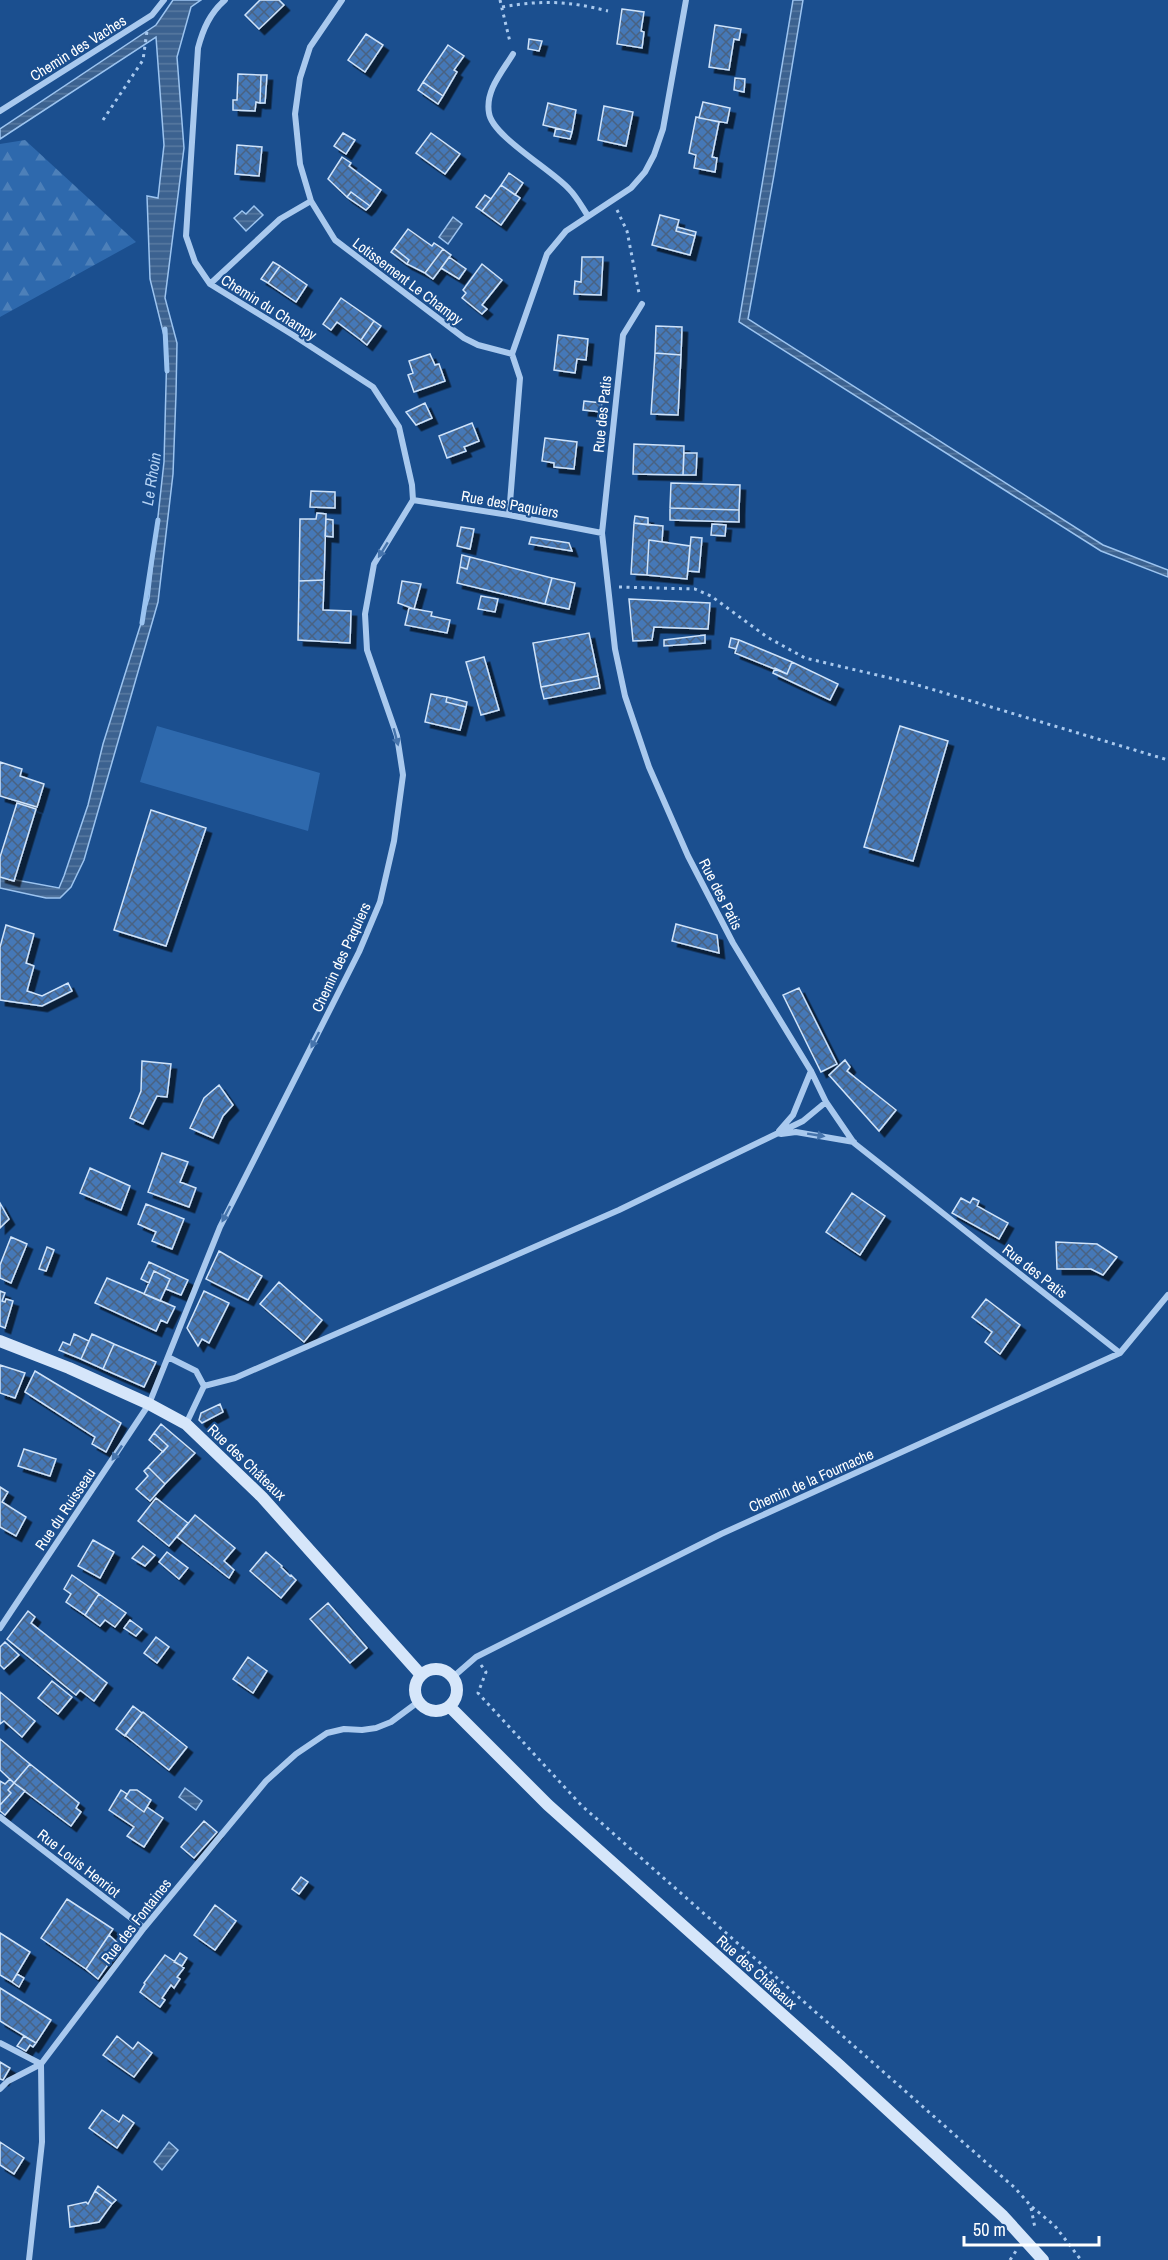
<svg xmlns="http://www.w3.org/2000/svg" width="1168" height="2260" font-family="'Archivo Narrow',sans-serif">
<defs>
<pattern id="forest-firs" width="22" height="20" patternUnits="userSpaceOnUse" patternTransform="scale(1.5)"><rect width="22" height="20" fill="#2e69ad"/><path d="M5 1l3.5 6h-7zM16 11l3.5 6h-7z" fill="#4d80b9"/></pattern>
<pattern id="water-rules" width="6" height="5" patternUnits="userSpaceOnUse" patternTransform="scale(1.5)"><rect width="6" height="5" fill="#3c6290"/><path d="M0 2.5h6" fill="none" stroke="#597aa1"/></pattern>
<pattern id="building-cross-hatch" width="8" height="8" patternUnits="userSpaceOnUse" patternTransform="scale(1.5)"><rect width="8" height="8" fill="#4478b7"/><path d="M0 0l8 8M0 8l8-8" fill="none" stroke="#486282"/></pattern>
<filter id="shadow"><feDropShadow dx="5.5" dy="5.5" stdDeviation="0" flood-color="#0009"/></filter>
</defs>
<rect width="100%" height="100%" fill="#1b4f8f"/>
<!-- grass -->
<path fill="#2e69ad" d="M 157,726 L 320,773 L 308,831 L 140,782 Z"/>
<!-- forest -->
<path fill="url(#forest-firs)" d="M 25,140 L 136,242 L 0,317 L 0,144 Z"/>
<!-- water -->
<path fill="url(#water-rules)" stroke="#9cc4f0" stroke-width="1.5" d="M 173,0 L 201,0 L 191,7 L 177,57 L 184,148 L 165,298 L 177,343 L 176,394 L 173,474 L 158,602 L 84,860 L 71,887 L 60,898 L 46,898 L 0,888 L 0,877 L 59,888 L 64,876 L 88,805 L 103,744 L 149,598 L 164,462 L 167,348 L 150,279 L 147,196 L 158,198 L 164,145 L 156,37 L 0,139 L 0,129 L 156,25 Z
M 793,0 L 803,0 L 774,175 L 748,319 L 1103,545 L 1168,570 L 1168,577 L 1101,551 L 739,322 Z
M 254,206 L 263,215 L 246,231 L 234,218 L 242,211 L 246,214 Z
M 453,217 L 462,224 L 448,244 L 439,237 Z
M 185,1788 L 202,1801 L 196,1810 L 179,1797 Z
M 169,2142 L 178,2150 L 162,2170 L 154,2162 Z"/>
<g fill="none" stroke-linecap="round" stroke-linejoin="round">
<!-- stream -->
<path stroke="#9cc4f0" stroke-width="5" d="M 165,329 L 167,371
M 142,623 L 158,520"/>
</g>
<!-- building -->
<path fill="url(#building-cross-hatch)" stroke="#cfe3fa" stroke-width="1.5" filter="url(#shadow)" d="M 260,0 L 279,0 L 284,5 L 259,29 L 245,15 Z
M 622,9 L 644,12 L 641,31 L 644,32 L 642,48 L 617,44 Z
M 715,25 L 741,29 L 739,40 L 734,39 L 729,70 L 709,67 Z
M 366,34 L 383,45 L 365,72 L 348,60 Z
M 529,39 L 542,41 L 539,51 L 528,49 Z
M 448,45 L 464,56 L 454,70 L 457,72 L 443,96 L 423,82 Z
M 238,74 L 261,75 L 260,103 L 256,102 L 255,111 L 233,110 L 233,100 L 237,100 Z
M 261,75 L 267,75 L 265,103 L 260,103 Z
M 735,78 L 745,79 L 744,92 L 734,90 Z
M 423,82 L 443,96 L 438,104 L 418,90 Z
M 703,102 L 730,108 L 727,123 L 699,118 Z
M 548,103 L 576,110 L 572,132 L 543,125 Z
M 604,106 L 633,112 L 626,146 L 598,140 Z
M 696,117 L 719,122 L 712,157 L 717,158 L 715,172 L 694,168 L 696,155 L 689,153 Z
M 556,128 L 572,132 L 570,139 L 554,136 Z
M 343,133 L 355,140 L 346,154 L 334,146 Z
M 431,133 L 460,154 L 445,174 L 416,153 Z
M 237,145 L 262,147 L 259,176 L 235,174 Z
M 342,157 L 351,163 L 349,166 L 381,190 L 370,206 L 351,192 L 347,197 L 328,179 Z
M 509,173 L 523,183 L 515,195 L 501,185 Z
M 501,185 L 520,198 L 501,225 L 482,211 Z
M 351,192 L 370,206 L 366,210 L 347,197 Z
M 485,195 L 491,199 L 482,211 L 476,207 Z
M 660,215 L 679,220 L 676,231 L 695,236 L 690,255 L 652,245 Z
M 677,227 L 696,232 L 695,236 L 676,231 Z
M 408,229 L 432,246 L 434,243 L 443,249 L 425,273 L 407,264 L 409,260 L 394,248 Z
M 394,248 L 409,260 L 407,264 L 391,252 Z
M 443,249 L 451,255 L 433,279 L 425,273 Z
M 449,257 L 466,269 L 459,279 L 441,268 Z
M 582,257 L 603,257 L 601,295 L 574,294 L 575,281 L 581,282 Z
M 273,262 L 280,266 L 268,283 L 261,279 Z
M 482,264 L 502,280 L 482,305 L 487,309 L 482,314 L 462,298 L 466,293 L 463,290 Z
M 280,266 L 307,285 L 296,302 L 268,283 Z
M 341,298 L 374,321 L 361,340 L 337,322 L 331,330 L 323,324 Z
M 374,321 L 381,326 L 367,345 L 361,340 Z
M 656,326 L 682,327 L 681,355 L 655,353 Z
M 558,335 L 588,339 L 586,360 L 577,359 L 575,373 L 554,370 Z
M 655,353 L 681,355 L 678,415 L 651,414 Z
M 430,354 L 435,365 L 439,364 L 445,381 L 414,392 L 408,375 L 413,373 L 409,361 Z
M 584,401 L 602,403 L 601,412 L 583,410 Z
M 425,403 L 432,418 L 416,425 L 406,412 Z
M 472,423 L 479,441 L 464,447 L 466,451 L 447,458 L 439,436 Z
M 545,438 L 577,442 L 574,469 L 554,467 L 554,463 L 542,461 Z
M 634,444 L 684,446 L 683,475 L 633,474 Z
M 684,453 L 697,453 L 696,475 L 683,475 Z
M 671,483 L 740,485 L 739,510 L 670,508 Z
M 311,491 L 335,492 L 335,508 L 310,507 Z
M 670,508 L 739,510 L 739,522 L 670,520 Z
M 317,513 L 326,514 L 324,580 L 299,581 L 300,519 L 316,519 Z
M 635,516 L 648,518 L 648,525 L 634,523 Z
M 326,519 L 333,520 L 333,537 L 325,536 Z
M 634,523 L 663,526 L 662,542 L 649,540 L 647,575 L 631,574 Z
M 712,524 L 726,525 L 725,536 L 711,535 Z
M 461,527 L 474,529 L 470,549 L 457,546 Z
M 531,537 L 569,543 L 572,551 L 529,544 Z
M 691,537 L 702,538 L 699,572 L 688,571 Z
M 649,540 L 690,546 L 687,579 L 647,575 Z
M 462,555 L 470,557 L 467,569 L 460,567 Z
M 470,557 L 552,578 L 545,604 L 457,583 L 460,567 L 467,569 Z
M 552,578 L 575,583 L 569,609 L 545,604 Z
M 324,580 L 323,610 L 351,611 L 350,643 L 298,640 L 299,581 Z
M 402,581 L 421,584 L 414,609 L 398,603 Z
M 481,596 L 498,599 L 495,612 L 478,609 Z
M 629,599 L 710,603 L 708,629 L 654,627 L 652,640 L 633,641 Z
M 409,608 L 432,612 L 431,616 L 450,620 L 447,633 L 405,625 Z
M 589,633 L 598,676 L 541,687 L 533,643 Z
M 705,635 L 705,643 L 664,646 L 664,640 Z
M 731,638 L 739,640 L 736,649 L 729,647 Z
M 739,640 L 792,662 L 787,674 L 735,653 Z
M 484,657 L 499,710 L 481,715 L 466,662 Z
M 792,662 L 838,684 L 830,700 L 773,673 L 775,668 L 787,674 Z
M 598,676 L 600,688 L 544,699 L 541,687 Z
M 431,694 L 447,697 L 446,702 L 466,707 L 460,730 L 425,722 Z
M 447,697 L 467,702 L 466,707 L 446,702 Z
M 900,726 L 948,741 L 913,861 L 864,847 Z
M 0,762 L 22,769 L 20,776 L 44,784 L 37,807 L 0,796 Z
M 17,803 L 36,809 L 14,881 L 0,877 L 0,857 Z
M 151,810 L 206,828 L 166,946 L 114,930 Z
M 676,924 L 717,935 L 719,953 L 672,941 Z
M 6,925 L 34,934 L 26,963 L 34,966 L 27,991 L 42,996 L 68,983 L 72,991 L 42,1006 L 0,1000 L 0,947 Z
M 799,988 L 837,1064 L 821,1072 L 783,995 Z
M 845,1060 L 850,1067 L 847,1071 L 896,1110 L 879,1131 L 829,1075 Z
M 142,1061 L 171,1064 L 167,1097 L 157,1096 L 143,1124 L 130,1118 L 141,1091 Z
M 219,1085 L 233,1105 L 223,1116 L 213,1138 L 190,1128 L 204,1098 Z
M 162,1153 L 188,1162 L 180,1182 L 196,1188 L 189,1207 L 148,1192 Z
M 90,1168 L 130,1186 L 121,1210 L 80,1193 Z
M 852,1193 L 885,1216 L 860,1255 L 826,1232 Z
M 961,1198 L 970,1203 L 973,1198 L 979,1201 L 977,1206 L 1008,1223 L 999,1239 L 952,1213 Z
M 0,1203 L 9,1219 L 0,1228 Z
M 146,1204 L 184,1219 L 172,1249 L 152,1241 L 156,1232 L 138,1224 Z
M 11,1237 L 27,1244 L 11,1283 L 0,1278 L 0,1265 Z
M 1056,1242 L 1097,1244 L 1117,1257 L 1103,1275 L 1091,1269 L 1057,1269 Z
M 47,1247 L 54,1250 L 46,1271 L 39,1269 Z
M 219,1251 L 262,1276 L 248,1300 L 206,1279 Z
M 149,1262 L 188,1280 L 181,1295 L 166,1289 L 170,1279 L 154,1271 L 149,1283 L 141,1279 Z
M 154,1271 L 170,1279 L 160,1301 L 144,1294 Z
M 107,1278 L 175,1307 L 167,1323 L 161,1320 L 156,1331 L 95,1303 Z
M 279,1282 L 322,1320 L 304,1342 L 260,1304 Z
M 0,1291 L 5,1293 L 2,1301 L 5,1302 L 6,1299 L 13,1301 L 5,1328 L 0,1326 Z
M 204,1291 L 229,1303 L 209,1343 L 202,1339 L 198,1346 L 187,1328 Z
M 986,1299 L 1020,1325 L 1000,1354 L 985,1342 L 992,1332 L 972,1317 Z
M 74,1334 L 89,1341 L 81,1359 L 59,1350 L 63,1342 L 70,1345 Z
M 92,1334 L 114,1344 L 103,1369 L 81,1359 Z
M 114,1344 L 156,1362 L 144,1387 L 103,1369 Z
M 0,1365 L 25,1373 L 15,1398 L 0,1393 Z
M 35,1371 L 121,1423 L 106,1452 L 92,1444 L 95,1437 L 25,1392 Z
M 220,1404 L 223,1412 L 202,1423 L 199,1420 L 201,1413 Z
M 161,1424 L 195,1453 L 165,1484 L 148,1467 L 168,1446 L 154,1433 Z
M 154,1433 L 168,1446 L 163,1452 L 149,1440 Z
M 24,1449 L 56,1459 L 50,1476 L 18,1466 Z
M 148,1467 L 165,1484 L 150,1501 L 136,1489 L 148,1476 L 144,1471 Z
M 0,1487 L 8,1492 L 2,1502 L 26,1517 L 16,1536 L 0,1527 Z
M 156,1498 L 188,1523 L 169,1546 L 138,1521 Z
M 195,1515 L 235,1548 L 224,1561 L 234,1570 L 229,1578 L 177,1537 Z
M 93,1540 L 114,1552 L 100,1578 L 78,1566 Z
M 143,1546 L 155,1555 L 145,1566 L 132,1558 Z
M 167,1552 L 188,1568 L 179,1579 L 159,1562 Z
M 266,1552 L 282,1566 L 281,1567 L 290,1576 L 291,1575 L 296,1580 L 281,1598 L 250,1571 Z
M 72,1575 L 99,1594 L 85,1615 L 66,1602 L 71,1594 L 64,1589 Z
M 99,1594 L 126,1613 L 115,1627 L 105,1620 L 100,1626 L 85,1615 Z
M 328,1603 L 367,1648 L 350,1663 L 310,1619 Z
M 28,1611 L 35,1617 L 31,1623 L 107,1683 L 94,1701 L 80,1690 L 76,1695 L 7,1639 Z
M 130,1620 L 142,1629 L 136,1636 L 124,1628 Z
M 156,1637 L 169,1647 L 157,1663 L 144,1653 Z
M 5,1642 L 19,1655 L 4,1669 L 0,1665 L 0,1647 Z
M 248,1657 L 267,1671 L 253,1693 L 233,1679 Z
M 52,1681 L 72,1697 L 58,1714 L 38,1698 Z
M 0,1692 L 35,1721 L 22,1737 L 4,1721 L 0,1724 Z
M 133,1706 L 142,1713 L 125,1736 L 116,1729 Z
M 143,1712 L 187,1747 L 169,1770 L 125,1735 Z
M 0,1739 L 30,1764 L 14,1783 L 0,1770 Z
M 30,1764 L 79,1803 L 76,1808 L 81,1812 L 71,1826 L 14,1783 Z
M 10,1779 L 14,1783 L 8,1790 L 11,1793 L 0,1805 L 0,1781 L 5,1784 Z
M 14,1783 L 25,1791 L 5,1815 L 0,1811 L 0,1805 L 11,1793 L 8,1790 Z
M 121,1790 L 127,1794 L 125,1798 L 144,1812 L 147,1807 L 163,1818 L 144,1847 L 127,1836 L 134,1827 L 109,1810 Z
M 130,1790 L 137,1790 L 151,1800 L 144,1812 L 125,1798 Z
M 204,1821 L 217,1832 L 194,1858 L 181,1847 Z
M 301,1877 L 308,1882 L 299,1894 L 292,1889 Z
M 67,1899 L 113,1929 L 86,1969 L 41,1938 Z
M 215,1905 L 236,1921 L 215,1950 L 194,1935 Z
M 0,1933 L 30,1952 L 12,1982 L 0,1975 Z
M 109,1935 L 121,1946 L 98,1979 L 86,1969 Z
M 180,1953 L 187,1958 L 182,1966 L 174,1962 Z
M 165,1955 L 184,1968 L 177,1977 L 180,1979 L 174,1988 L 171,1985 L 162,1998 L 165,2000 L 160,2007 L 140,1992 L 145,1984 L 144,1983 Z
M 17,1974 L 24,1978 L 19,1987 L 12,1982 Z
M 0,1988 L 51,2020 L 36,2043 L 0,2021 Z
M 24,2036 L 36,2043 L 33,2047 L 30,2045 L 26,2051 L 17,2046 Z
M 117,2036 L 133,2049 L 138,2042 L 152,2053 L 134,2077 L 103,2055 Z
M 0,2062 L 10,2068 L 3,2080 L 0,2079 Z
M 102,2110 L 119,2122 L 123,2115 L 134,2123 L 117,2148 L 89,2128 Z
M 0,2142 L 24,2158 L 14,2174 L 0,2165 Z
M 98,2186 L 116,2200 L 112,2204 L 95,2191 Z
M 95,2191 L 112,2204 L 99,2222 L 70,2227 L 68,2206 L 86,2202 L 88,2204 Z"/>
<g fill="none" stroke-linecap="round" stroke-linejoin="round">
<!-- path -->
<path stroke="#a9c9ee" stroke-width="3" stroke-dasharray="3 4.5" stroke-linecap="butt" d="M 500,0 L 510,42
M 502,7 C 542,0 568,1 608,11
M 103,120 L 143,60 L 147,31
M 617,210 L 627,231 L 639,293
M 619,587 L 695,589 L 711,596 L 767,637 L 805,658 L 911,683 L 1168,760
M 481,1665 L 486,1672 L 478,1693 L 581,1805 L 1015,2188 L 1031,2206 L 1055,2226 L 1081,2260
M 1031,2208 L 1035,2228
M 1010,2260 L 1016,2251"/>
<!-- street -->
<path stroke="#a9c9ee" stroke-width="6" d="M 225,0 C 210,13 203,29 198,48 L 186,236 L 195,262 L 210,284 L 293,335 L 373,387 L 399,427 L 412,485 L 413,500
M 342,0 L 310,47 L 300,78 L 295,114 L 300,164 L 311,201 L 335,240 L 464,338 L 478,345 L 512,354
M 513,54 C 502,72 485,91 489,113 C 492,136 552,170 569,189 C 577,197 582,207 588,216
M 0,111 L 152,15 L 164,0
M 210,284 L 280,219 L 311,201
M 642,304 L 623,335 L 602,533 L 615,649 L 625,696 L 649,767 L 688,856 L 733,943 L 811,1071 L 826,1102 L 854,1143 L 1120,1353
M 413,500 L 509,515 L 602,533
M 509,515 L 520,378 L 512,354 L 547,254 L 566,231 L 631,188 L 645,172 L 654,155 L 663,129 L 686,0
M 779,1131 L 793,1115 L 811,1071
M 781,1134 L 796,1132 L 854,1142
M 168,1357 L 196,1371 L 204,1386
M 204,1386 L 235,1378 L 619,1210 L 803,1121 L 826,1102
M 186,1424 L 204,1386
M 0,1628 L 149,1404 L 220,1227 L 359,952 L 380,902 L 394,841 L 403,775 L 397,736 L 367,650 L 365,614 L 374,564 L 413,500
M 453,1677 L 476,1657 L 721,1534 L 1120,1353 L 1168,1295
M 0,1817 L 144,1928
M 0,2043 L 41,2064
M 0,2089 L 8,2081 L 41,2064
M 29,2260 L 42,2142 L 41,2064 L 144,1928 L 266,1781 L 296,1754 L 327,1733 L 344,1729 L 362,1730 L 376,1728 L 391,1722 L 418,1702"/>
<!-- secondary -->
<path stroke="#d6e6fa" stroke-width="12" d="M 0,1341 L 69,1368 L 149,1404 L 186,1424 L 262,1497 L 421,1675
M415 1690a21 21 0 1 1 42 0a21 21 0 1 1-42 0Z
M 450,1707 L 548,1805 L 839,2065 L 1003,2216 L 1043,2260"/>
</g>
<!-- one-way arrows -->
<defs><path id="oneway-solid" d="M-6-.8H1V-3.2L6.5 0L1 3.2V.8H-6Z" transform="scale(1.5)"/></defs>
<g fill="#4674ac">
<use href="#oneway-solid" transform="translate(383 550) rotate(122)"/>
<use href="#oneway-solid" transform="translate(396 737) rotate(75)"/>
<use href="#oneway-solid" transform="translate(315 1040) rotate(117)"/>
<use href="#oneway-solid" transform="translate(816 1135) rotate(9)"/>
<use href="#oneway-solid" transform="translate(226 1214) rotate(117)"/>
<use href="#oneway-solid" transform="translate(117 1453) rotate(124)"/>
</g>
<g text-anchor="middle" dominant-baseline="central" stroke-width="4.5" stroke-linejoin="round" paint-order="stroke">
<!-- street labels -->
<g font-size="15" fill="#fff" stroke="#1b4f8f">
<text transform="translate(78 48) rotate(-32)">Chemin des Vaches</text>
<text transform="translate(408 281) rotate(37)">Lotissement Le Champy</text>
<text transform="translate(269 307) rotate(32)">Chemin du Champy</text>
<text transform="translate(602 414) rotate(-84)">Rue des Patis</text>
<text transform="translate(510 504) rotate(10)">Rue des Paquiers</text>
<text transform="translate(721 894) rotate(63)">Rue des Patis</text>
<text transform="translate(341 957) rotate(-65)">Chemin des Paquiers</text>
<text transform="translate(1035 1271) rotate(38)">Rue des Patis</text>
<text transform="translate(247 1462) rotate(44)">Rue des Châteaux</text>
<text transform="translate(811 1480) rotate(-24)">Chemin de la Fournache</text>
<text transform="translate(65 1509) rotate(-56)">Rue du Ruisseau</text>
<text transform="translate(79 1863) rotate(38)">Rue Louis Henriot</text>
<text transform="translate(136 1921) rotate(-52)">Rue des Fontaines</text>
<text transform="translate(757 1972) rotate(42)">Rue des Châteaux</text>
</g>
<!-- water labels -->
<g font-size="16" font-style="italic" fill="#b5d3f5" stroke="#1b4f8f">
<text transform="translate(151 479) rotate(-81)">Le Rhoin</text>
</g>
</g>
<!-- scale -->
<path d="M964 2236v9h135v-9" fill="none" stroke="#ffffff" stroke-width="3"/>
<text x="973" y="2236" font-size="18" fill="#ffffff" stroke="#1b4f8f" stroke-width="4.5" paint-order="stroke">50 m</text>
</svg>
